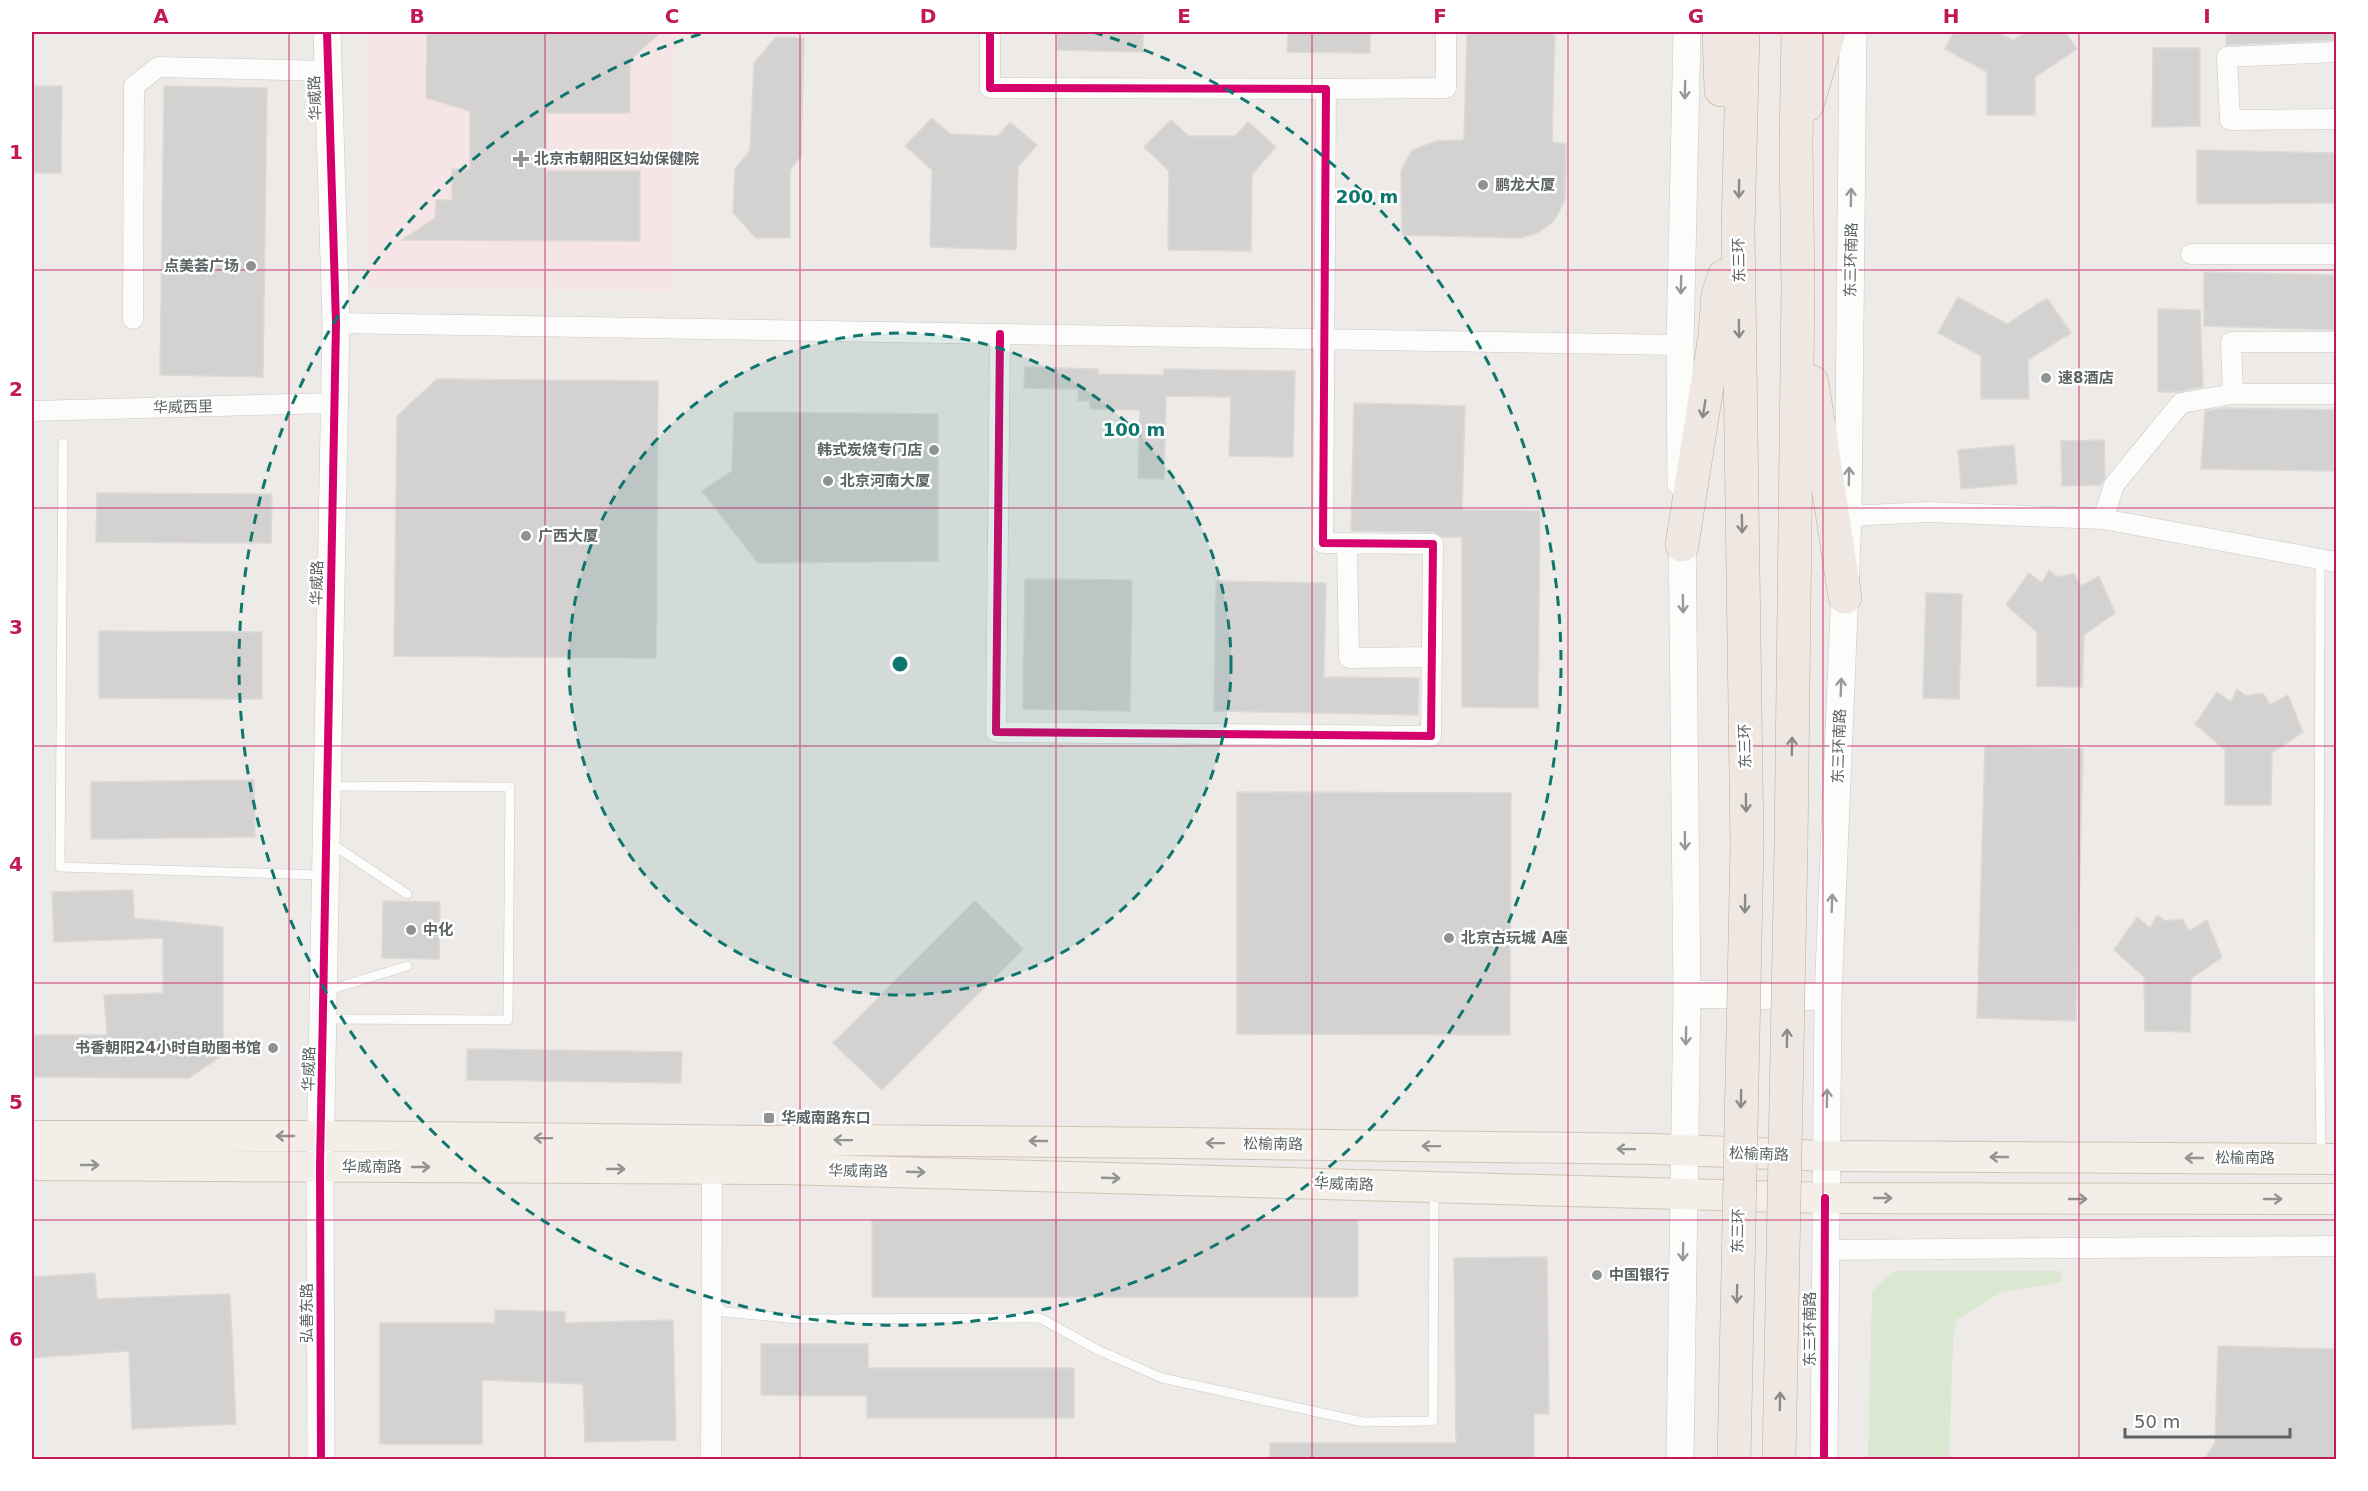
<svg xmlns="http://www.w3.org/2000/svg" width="2368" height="1491" font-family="'DejaVu Sans','Noto Sans SC',sans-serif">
<rect width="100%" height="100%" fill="#edeae7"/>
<!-- medical -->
<path fill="#f5e5e6" d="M 369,32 L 675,32 L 673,291 L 367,287 Z"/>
<!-- green -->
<path fill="#dae8d2" d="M 1894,1271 L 2061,1271 L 2061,1282 L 2002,1292 L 1956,1320 L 1953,1344 L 1949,1459 L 1868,1459 L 1872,1292 Z"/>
<!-- building -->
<path fill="#d4d2d1" stroke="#dcd9d6" stroke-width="1.5" d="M 427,32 L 661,32 L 630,60 L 630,113 L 546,113 L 546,171 L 640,171 L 640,241 L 402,240 L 435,218 L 436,200 L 452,200 L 452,169 L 470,169 L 470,111 L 426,98 Z
M 1057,32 L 1143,32 L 1143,52 L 1057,50 Z
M 1288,32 L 1370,32 L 1370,53 L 1287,52 Z
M 1467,32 L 1555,32 L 1552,142 L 1566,144 L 1565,200 L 1554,221 L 1538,233 L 1520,238 L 1402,235 L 1401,171 L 1412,150 L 1436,141 L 1464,140 Z
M 1954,32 L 1997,32 L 2013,40 L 2026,32 L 2065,32 L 2077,49 L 2035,77 L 2035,115 L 1987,115 L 1987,72 L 1945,49 Z
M 2226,32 L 2337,32 L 2337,40 L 2226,45 Z
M 776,37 L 804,38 L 801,156 L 790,170 L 790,238 L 756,238 L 733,213 L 735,169 L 750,150 L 754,63 Z
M 2153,48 L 2200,48 L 2200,126 L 2152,127 Z
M 32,86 L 62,86 L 61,173 L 32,173 Z
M 164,86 L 267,88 L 263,377 L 160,375 Z
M 932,118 L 950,134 L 998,136 L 1010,122 L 1037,145 L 1018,167 L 1016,250 L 930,247 L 932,170 L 905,146 Z
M 1171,120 L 1189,136 L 1235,136 L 1248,122 L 1276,147 L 1252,174 L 1251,251 L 1168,250 L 1169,171 L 1144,147 Z
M 2197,150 L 2337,153 L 2337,203 L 2197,204 Z
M 2204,272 L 2337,275 L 2337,330 L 2204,326 Z
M 1958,297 L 2007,324 L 2047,298 L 2071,333 L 2028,360 L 2029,399 L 1981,399 L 1981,356 L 1938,333 Z
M 2158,309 L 2200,310 L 2203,387 L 2177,392 L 2158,392 Z
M 1025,367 L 1098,369 L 1098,374 L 1164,375 L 1164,369 L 1295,371 L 1293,457 L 1229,456 L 1231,397 L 1166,396 L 1164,479 L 1138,478 L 1140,410 L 1090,409 L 1090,401 L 1078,401 L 1079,389 L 1024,388 Z
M 437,379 L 658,381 L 656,658 L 394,656 L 397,416 Z
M 1354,403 L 1465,406 L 1462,510 L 1540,511 L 1538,708 L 1462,707 L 1462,537 L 1442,537 L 1433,532 L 1351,531 Z
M 2225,408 L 2337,410 L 2337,471 L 2201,469 L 2205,411 Z
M 734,412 L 938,414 L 938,561 L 758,563 L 702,491 L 732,471 Z
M 2104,440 L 2105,477 L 2101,485 L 2062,486 L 2061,441 Z
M 2014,445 L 2017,484 L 1961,489 L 1958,450 Z
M 97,493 L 272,494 L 271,543 L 96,542 Z
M 2049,570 L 2057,577 L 2074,574 L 2081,586 L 2099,576 L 2115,613 L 2084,635 L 2082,687 L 2037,686 L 2037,632 L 2006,605 L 2029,573 L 2042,583 Z
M 1025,579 L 1132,580 L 1130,711 L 1023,709 Z
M 1216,581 L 1326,583 L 1324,677 L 1419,678 L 1418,715 L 1214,711 Z
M 1926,593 L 1962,594 L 1959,699 L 1923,698 Z
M 99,631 L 262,632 L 262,699 L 99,698 Z
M 2237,689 L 2246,696 L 2263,693 L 2270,705 L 2288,695 L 2303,732 L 2272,753 L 2271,805 L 2225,805 L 2225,750 L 2195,724 L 2217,692 L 2231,702 Z
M 1985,746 L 2083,749 L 2076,1021 L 1977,1018 Z
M 254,780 L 255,837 L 91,839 L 91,782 Z
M 1237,792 L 1511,793 L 1510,1035 L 1237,1034 Z
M 133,890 L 134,918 L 223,927 L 223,1055 L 189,1078 L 32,1077 L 32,1035 L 107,1035 L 104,995 L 163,993 L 163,938 L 54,942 L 52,892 Z
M 383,901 L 440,902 L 439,959 L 382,958 Z
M 975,901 L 1023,949 L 882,1090 L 833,1043 Z
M 2157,915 L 2165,921 L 2182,919 L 2189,931 L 2207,920 L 2222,957 L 2191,979 L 2190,1032 L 2145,1031 L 2144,977 L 2114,950 L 2137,917 L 2150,928 Z
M 467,1049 L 682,1052 L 681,1083 L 467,1080 Z
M 872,1220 L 1358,1220 L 1358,1297 L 872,1297 Z
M 1547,1257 L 1549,1414 L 1534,1414 L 1534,1460 L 1270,1460 L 1270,1443 L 1456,1443 L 1454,1258 Z
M 95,1273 L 97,1299 L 230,1294 L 236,1424 L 132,1429 L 129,1351 L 32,1358 L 32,1277 Z
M 495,1310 L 565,1312 L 565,1323 L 673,1320 L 676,1440 L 585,1442 L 583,1384 L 482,1380 L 482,1444 L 380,1444 L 380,1323 L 495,1323 Z
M 761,1344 L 868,1344 L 868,1368 L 1074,1368 L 1074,1418 L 867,1418 L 867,1396 L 761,1395 Z
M 2218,1346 L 2337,1349 L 2337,1460 L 2204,1460 L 2215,1443 Z"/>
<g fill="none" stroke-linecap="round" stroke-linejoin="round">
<!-- lane casing -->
<g stroke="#c9c9c9" stroke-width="10">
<path id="lane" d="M 63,443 L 60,867 L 323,875
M 2320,558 L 2319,980 L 2321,1156
M 329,842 L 407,894
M 326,991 L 407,966
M 326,1019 L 508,1020 L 510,787 L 329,786
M 713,1302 L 724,1312 L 798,1319 L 1040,1318 L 1098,1350 L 1162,1378 L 1363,1422 L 1433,1421 L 1434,1190"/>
</g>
<!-- street casing -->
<g stroke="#c9c9c9" stroke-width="21">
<path id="street" d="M 990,32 L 990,88 L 1326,89 L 1323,543 L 1433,544 L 1431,736 L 996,732 L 1000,334
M 2336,52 L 2227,57 L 2230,120 L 2336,119
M 1326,89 L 1446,88 L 1446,32
M 2191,254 L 2336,254
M 133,319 L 134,86 L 158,67 L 328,71
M 336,323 L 1680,345
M 2336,342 L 2231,342 L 2233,394 L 2336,394
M 32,411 L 334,403
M 1848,516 L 1929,512 L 2103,519 L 2336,562
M 2103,519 L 2114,485 L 2181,403 L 2233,394
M 1347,543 L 1349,658 L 1432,657
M 1824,1250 L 2336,1246
M 711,1460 L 712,1169"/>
</g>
<!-- secondary casing -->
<g stroke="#c9c9c9" stroke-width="28">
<path id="secondary" d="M 1681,483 L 1680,345 L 1687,32
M 1687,994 L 1828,997
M 321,1460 L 320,1166 L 336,323 L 327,32
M 1680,1460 L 1687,994 L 1682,525
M 1824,1460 L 1828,997 L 1848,516 L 1853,32"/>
</g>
<!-- primary casing -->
<g stroke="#d5c4b5" stroke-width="32">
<path id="primary" d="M 32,1136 L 321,1136 L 768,1141 L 833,1140 L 1181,1143 L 1654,1149 L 1826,1156 L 2336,1159
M 32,1165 L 783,1169 L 1825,1198 L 2336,1199"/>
</g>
<!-- highway casing -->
<g stroke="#c5a993" stroke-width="34">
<path id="highway" d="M 1719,32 L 1721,90
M 1743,32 L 1738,228 L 1747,845
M 1807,105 L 1829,32
M 1812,382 L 1845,597
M 1682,545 L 1715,335 L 1718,295 L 1724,276
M 1791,846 L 1798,288 L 1796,144 L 1798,32"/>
</g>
<!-- lane -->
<use href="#lane" stroke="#fcfcfb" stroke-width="9"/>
<!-- street -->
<use href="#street" stroke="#fcfcfb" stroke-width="20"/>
<!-- secondary -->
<use href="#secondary" stroke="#fcfcfb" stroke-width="27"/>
<!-- primary -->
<use href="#primary" stroke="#f3eee8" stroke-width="30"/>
<!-- highway -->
<use href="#highway" stroke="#efe7e1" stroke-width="33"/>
<!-- highway-bridge casing -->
<g stroke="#c5a993" stroke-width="34" stroke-linecap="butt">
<path id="highway-bridge" d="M 1734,1460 L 1747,845
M 1779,1460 L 1791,846"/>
</g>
<!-- highway-bridge -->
<use href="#highway-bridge" stroke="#efe7e1" stroke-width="33"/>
<!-- cycleway casing -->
<g stroke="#fff" stroke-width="11">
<path id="cycleway" d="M 990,32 L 990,88 L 1326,89 L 1323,543 L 1433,544 L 1431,736 L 996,732 L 1000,334
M 321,1460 L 320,1166 L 336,323 L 327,32
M 1824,1460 L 1825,1198"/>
</g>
<!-- cycleway -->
<use href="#cycleway" stroke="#d6006c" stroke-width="8"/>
</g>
<!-- one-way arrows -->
<defs><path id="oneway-shaft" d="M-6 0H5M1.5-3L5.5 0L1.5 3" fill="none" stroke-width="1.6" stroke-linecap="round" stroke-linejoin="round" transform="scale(1.5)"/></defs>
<g stroke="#94999a">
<use href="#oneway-shaft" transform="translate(1685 90) rotate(91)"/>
<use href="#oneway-shaft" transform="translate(1851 197) rotate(-89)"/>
<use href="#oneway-shaft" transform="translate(1681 285) rotate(91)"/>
<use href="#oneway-shaft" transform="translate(1849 476) rotate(-89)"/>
<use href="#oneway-shaft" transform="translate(1683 604) rotate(89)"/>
<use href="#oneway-shaft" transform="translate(1841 687) rotate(-88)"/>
<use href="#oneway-shaft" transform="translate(1685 841) rotate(89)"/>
<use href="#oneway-shaft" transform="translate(1832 903) rotate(-88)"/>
<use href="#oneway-shaft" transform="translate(1686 1036) rotate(91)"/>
<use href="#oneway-shaft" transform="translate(1827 1098) rotate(-89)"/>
<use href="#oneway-shaft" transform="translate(1683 1252) rotate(91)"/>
</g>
<g stroke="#888b8a">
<use href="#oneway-shaft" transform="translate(1739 189) rotate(91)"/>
<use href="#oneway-shaft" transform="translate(1739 329) rotate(89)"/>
<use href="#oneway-shaft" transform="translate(1704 409) rotate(99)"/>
<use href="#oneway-shaft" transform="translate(1742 524) rotate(89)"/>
<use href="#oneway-shaft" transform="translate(1792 746) rotate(-89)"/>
<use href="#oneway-shaft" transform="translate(1746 803) rotate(89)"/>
<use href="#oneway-shaft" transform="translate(1745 904) rotate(91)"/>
<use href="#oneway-shaft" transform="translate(1787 1038) rotate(-89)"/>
<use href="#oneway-shaft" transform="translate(1741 1099) rotate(91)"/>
<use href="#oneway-shaft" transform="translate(1737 1294) rotate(91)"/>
<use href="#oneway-shaft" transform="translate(1780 1401) rotate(-89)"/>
</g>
<g stroke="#919493">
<use href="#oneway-shaft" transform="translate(285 1136) rotate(180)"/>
<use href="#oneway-shaft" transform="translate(543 1138) rotate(-179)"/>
<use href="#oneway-shaft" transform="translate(843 1140) rotate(-179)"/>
<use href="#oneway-shaft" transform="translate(1038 1141) rotate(-180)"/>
<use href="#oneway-shaft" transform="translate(1215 1143) rotate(-179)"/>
<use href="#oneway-shaft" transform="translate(1431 1146) rotate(-179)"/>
<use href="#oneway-shaft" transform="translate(1626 1149) rotate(-179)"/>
<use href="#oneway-shaft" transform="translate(1999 1157) rotate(-180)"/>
<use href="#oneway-shaft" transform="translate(2194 1158) rotate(-180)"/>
<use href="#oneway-shaft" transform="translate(90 1165)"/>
<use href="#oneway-shaft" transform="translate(421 1167)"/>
<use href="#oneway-shaft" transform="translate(616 1169)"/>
<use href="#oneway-shaft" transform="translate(916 1172) rotate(2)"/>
<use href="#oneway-shaft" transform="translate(1111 1178) rotate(2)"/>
<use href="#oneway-shaft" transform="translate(1883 1198)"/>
<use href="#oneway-shaft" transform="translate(2078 1199)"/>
<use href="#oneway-shaft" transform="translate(2273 1199)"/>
</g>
<!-- grid -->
<path fill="none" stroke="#c2185b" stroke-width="1.5" stroke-opacity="0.55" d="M 289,32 L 289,1460M 545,32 L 545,1460M 800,32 L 800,1460M 1056,32 L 1056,1460M 1312,32 L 1312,1460M 1568,32 L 1568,1460M 1823,32 L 1823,1460M 2079,32 L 2079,1460M 32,270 L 2336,270M 32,508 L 2336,508M 32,746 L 2336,746M 32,983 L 2336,983M 32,1220 L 2336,1220"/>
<!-- distance rings -->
<circle cx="900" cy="664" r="331" fill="#0f766e" fill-opacity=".12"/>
<g fill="none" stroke="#0f766e" stroke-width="3" stroke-dasharray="10 8">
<circle cx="900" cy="664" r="331"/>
<path d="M1093 32A661 661 0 1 1 707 32"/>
</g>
<!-- markers -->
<g fill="#8f9292" stroke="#fff" stroke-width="2">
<path d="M518 150h6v6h6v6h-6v6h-6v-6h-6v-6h6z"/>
<circle cx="1483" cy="185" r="6"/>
<circle cx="251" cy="266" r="6"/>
<circle cx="2046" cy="378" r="6"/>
<circle cx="934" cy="450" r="6"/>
<circle cx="828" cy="481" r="6"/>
<circle cx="526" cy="536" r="6"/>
<circle cx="411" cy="930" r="6"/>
<circle cx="1449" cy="938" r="6"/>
<circle cx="273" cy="1048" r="6"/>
<rect x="763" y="1112" width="12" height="12" rx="3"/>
<circle cx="1597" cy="1275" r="6"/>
</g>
<g text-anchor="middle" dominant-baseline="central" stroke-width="5" stroke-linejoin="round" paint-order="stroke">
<!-- street labels -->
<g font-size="15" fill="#5c6365" stroke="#fff">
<text transform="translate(315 98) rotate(-92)">华威路</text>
<text transform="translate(1739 260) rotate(-91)">东三环</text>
<text transform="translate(1851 260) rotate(-89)">东三环南路</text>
<text transform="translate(183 407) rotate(-1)">华威西里</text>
<text transform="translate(317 583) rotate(-89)">华威路</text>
<text transform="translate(1745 746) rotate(-91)">东三环</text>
<text transform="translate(1839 746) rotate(-88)">东三环南路</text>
<text transform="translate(309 1069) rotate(-89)">华威路</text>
<text transform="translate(1273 1144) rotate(1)">松榆南路</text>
<text transform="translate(1759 1154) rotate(2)">松榆南路</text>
<text x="2245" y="1158">松榆南路</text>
<text x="372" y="1167">华威南路</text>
<text transform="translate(858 1171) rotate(1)">华威南路</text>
<text transform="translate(1344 1184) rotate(2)">华威南路</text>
<text transform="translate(1738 1231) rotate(-89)">东三环</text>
<text transform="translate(307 1313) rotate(-90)">弘善东路</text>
<text transform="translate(1810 1329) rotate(-90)">东三环南路</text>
</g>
<!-- poi labels -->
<g font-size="15" font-weight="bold" fill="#5c6365" stroke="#fff" text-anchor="start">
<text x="534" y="159">北京市朝阳区妇幼保健院</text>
<text x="1495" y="185">鹏龙大厦</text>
<text x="239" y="266" text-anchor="end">点美荟广场</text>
<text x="2058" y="378">速8酒店</text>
<text x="922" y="450" text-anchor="end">韩式炭烧专门店</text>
<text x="840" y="481">北京河南大厦</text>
<text x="538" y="536">广西大厦</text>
<text x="423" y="930">中化</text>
<text x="1461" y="938">北京古玩城 A座</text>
<text x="261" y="1048" text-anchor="end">书香朝阳24小时自助图书馆</text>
<text x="781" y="1118">华威南路东口</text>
<text x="1609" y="1275">中国银行</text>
</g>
</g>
<circle cx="900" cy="664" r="9" fill="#0f766e" stroke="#fff" stroke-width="3"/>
<g font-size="18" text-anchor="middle" font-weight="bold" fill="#0f766e" stroke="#fff" stroke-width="5" stroke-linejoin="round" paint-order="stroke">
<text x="1367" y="203">200 m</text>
<text x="1134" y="436">100 m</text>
</g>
<!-- border -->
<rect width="2368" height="1491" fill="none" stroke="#ffffff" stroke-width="66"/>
<!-- scale -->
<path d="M2125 1428v9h165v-9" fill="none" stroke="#5c6365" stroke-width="3"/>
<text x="2134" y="1428" font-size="18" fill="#5c6365" stroke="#ffffff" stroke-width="4.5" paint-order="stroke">50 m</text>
<rect x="33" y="33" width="2302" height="1425" fill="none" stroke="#c2185b" stroke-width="2"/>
<g font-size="20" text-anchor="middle" font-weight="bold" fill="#c2185b">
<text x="161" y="23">A</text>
<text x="417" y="23">B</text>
<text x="672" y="23">C</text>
<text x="928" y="23">D</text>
<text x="1184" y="23">E</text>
<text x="1440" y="23">F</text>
<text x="1696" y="23">G</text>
<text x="1951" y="23">H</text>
<text x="2207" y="23">I</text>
<text x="16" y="159">1</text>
<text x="16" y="396">2</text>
<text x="16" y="634">3</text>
<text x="16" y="871">4</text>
<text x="16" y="1109">5</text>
<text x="16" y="1346">6</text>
</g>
</svg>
